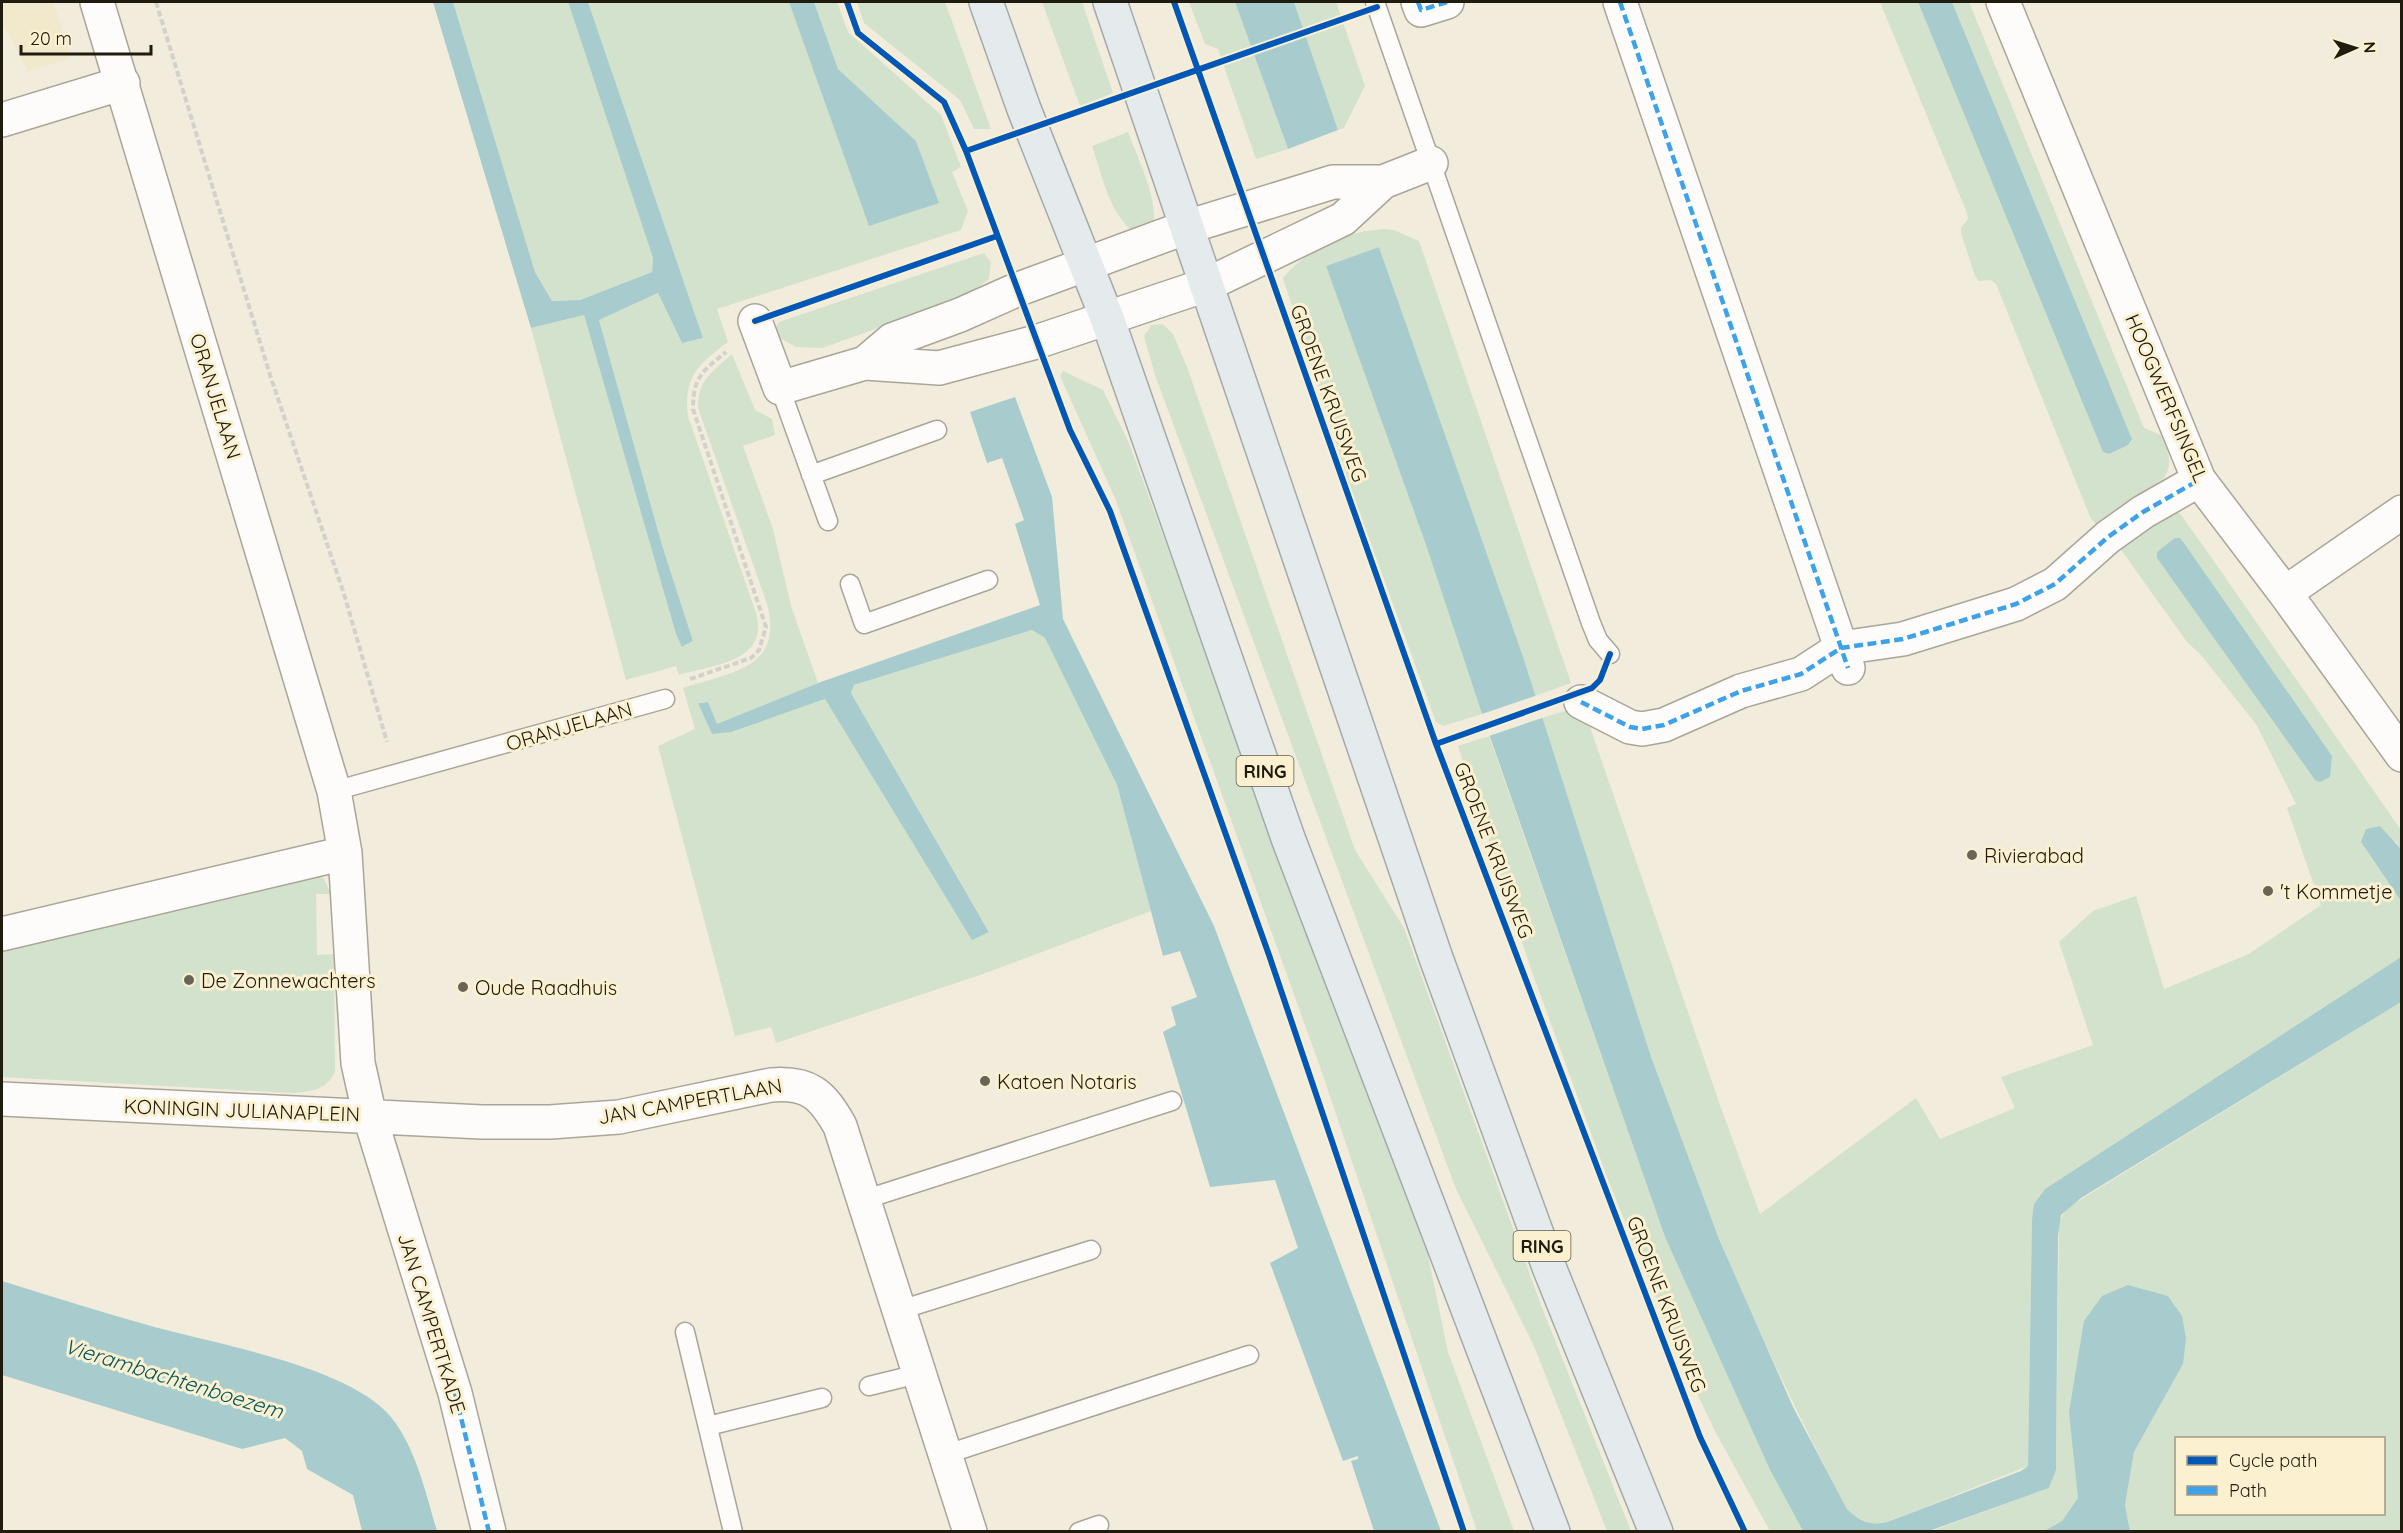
<svg xmlns="http://www.w3.org/2000/svg" width="2403" height="1533" font-family="Quicksand,sans-serif">
<rect width="100%" height="100%" fill="#f1ecdb"/>
<!-- built -->
<path fill="#f2e8cb" d="M 2,2 L 53,2 L 71,58 L 28,71 L 2,23 Z"/>
<!-- green -->
<path fill="#d3e2cd" fill-rule="evenodd" d="M 453,2 L 568,2 L 653,258 L 652,272 L 580,300 L 552,301 L 535,272 Z
M 588,2 L 789,2 L 869,225 L 938,203 L 916,141 L 838,69 L 814,2 L 837,2 L 848,32 L 941,115 L 961,167 L 952,172 L 968,211 L 961,230 L 717,309 L 728,342 C 699,364 683,377 688,416 L 756,613 C 770,662 713,665 679,675 L 676,666 L 626,680 L 531,328 L 584,315 L 676,634 L 683,647 L 693,641 L 662,545 L 599,320 L 658,293 L 682,343 L 703,338 Z
M 857,2 L 945,2 L 991,129 L 974,129 L 960,100 L 864,23 Z
M 1042,2 L 1082,2 L 1113,93 L 1080,106 Z
M 1189,2 L 1235,2 L 1288,149 L 1256,159 L 1218,49 L 1205,44 Z
M 1294,2 L 1336,2 L 1365,86 L 1344,128 L 1338,130 Z
M 1880,2 L 1918,2 L 2105,454 L 2132,439 L 1952,2 L 1969,2 L 2144,428 L 2161,435 C 2168,450 2174,463 2164,478 L 2098,526 L 2091,519 L 1996,284 L 1991,280 L 1979,281 L 1975,276 L 1961,233 L 1961,228 L 1968,219 L 1967,213 Z
M 1128,132 C 1137,157 1159,200 1153,225 L 1133,231 C 1109,213 1102,174 1092,146 Z
M 1384,229 L 1394,230 L 1419,241 L 1571,683 L 1535,696 L 1379,247 L 1326,266 L 1426,545 L 1482,714 L 1443,726 L 1436,722 L 1350,486 L 1283,278 C 1307,249 1346,231 1384,229 Z
M 984,253 L 991,262 L 989,279 L 965,297 L 822,348 L 796,347 L 771,333 L 779,322 Z
M 1163,324 L 1173,334 L 1187,367 L 1355,850 L 1404,928 L 1541,1305 L 1631,1531 L 1607,1531 L 1534,1346 L 1456,1189 L 1155,375 L 1144,336 L 1152,325 Z
M 732,354 L 755,410 L 772,419 L 775,435 L 743,446 L 773,529 L 791,606 L 818,683 L 716,725 L 708,702 L 699,702 L 712,734 L 731,731 L 825,699 L 972,939 L 989,931 L 851,693 L 854,685 L 1032,630 L 1045,638 L 1117,785 L 1151,911 L 983,974 L 776,1043 L 771,1027 L 735,1036 L 658,746 L 695,729 L 683,688 C 731,672 784,669 767,604 L 698,408 C 697,381 713,371 732,354 Z
M 1063,371 L 1103,390 L 1129,443 L 1427,1251 L 1448,1352 L 1514,1531 L 1477,1531 L 1318,1061 L 1115,498 L 1060,376 Z
M 2173,511 L 2178,511 L 2204,547 L 2401,830 L 2401,849 L 2396,841 L 2364,847 L 2401,901 L 2401,957 L 2045,1189 L 2034,1204 L 2032,1219 L 2028,1466 L 1890,1521 C 1872,1527 1860,1522 1847,1509 C 1770,1363 1703,1212 1650,1056 C 1612,944 1579,830 1542,718 L 1571,709 L 1589,724 L 1721,1108 L 1760,1214 L 1916,1098 L 1940,1139 L 2015,1108 L 2001,1077 L 2093,1045 L 2059,942 L 2093,911 L 2136,896 L 2164,989 L 2249,954 L 2321,905 L 2287,808 L 2296,804 L 2256,724 L 2201,655 L 2187,642 L 2119,547 ZM 2184,543 L 2189,551 L 2315,780 L 2158,558 Z
M 1489,736 L 1665,1237 L 1770,1470 L 1803,1531 L 1770,1531 L 1716,1433 L 1684,1367 L 1607,1177 L 1531,969 L 1458,746 Z
M 318,874 L 324,879 L 331,894 L 316,894 L 317,955 L 334,954 L 335,1072 C 326,1091 311,1091 292,1093 L 2,1077 L 2,951 Z
M 2401,1002 L 2401,1531 L 2130,1531 L 2125,1505 L 2134,1452 L 2183,1364 L 2076,1468 L 2078,1498 L 2062,1521 L 2044,1531 L 1929,1532 L 2049,1488 L 2056,1470 L 2059,1222 L 2067,1208 ZM 2176,1438 L 2384,1438 L 2384,1514 L 2176,1514 Z"/>
<!-- water -->
<path fill="#a8cccd" d="M 433,2 L 453,2 L 535,272 L 552,301 L 580,300 L 652,272 L 653,258 L 568,2 L 588,2 L 703,338 L 682,343 L 658,293 L 599,320 L 662,545 L 693,641 L 682,647 L 676,634 L 584,315 L 531,328 Z
M 789,2 L 814,2 L 838,69 L 916,141 L 939,203 L 869,226 Z
M 1235,2 L 1294,2 L 1338,130 L 1288,149 Z
M 1918,2 L 1952,2 L 2132,439 L 2128,445 L 2109,454 L 2103,452 Z
M 1379,247 L 1522,654 L 1651,1057 L 1719,1239 L 1793,1407 L 1847,1509 C 1860,1522 1872,1527 1890,1521 L 2021,1471 L 2028,1466 L 2032,1219 L 2034,1204 L 2045,1189 L 2401,957 L 2401,1002 L 2081,1198 L 2061,1215 L 2058,1236 L 2056,1470 L 2049,1488 L 1929,1531 L 1803,1531 L 1770,1470 L 1665,1237 L 1482,714 L 1426,545 L 1326,266 Z
M 1015,397 L 1052,497 L 1063,619 L 1214,926 L 1441,1531 L 1374,1531 L 1351,1461 L 1358,1459 L 1358,1456 L 1343,1461 L 1270,1263 L 1298,1248 L 1275,1180 L 1210,1187 L 1163,1032 L 1176,1025 L 1171,1007 L 1197,997 L 1180,951 L 1163,956 L 1117,785 L 1045,638 L 1032,630 L 854,685 L 851,693 L 989,932 L 972,940 L 825,699 L 731,732 L 712,734 L 698,703 L 708,702 L 717,724 L 818,683 L 1040,605 L 1015,524 L 1024,520 L 1002,458 L 987,463 L 970,412 Z
M 2175,538 L 2180,538 L 2184,543 L 2332,756 L 2330,777 L 2320,782 L 2315,780 L 2157,558 L 2157,552 Z
M 2380,826 L 2401,849 L 2401,901 L 2361,842 L 2366,829 Z
M 2,1281 C 51,1296 101,1312 151,1326 C 215,1344 349,1366 391,1417 C 416,1448 426,1494 437,1531 L 362,1531 L 353,1495 L 307,1469 L 302,1451 L 285,1438 L 242,1449 L 2,1375 Z
M 2128,1285 L 2168,1296 L 2182,1316 L 2186,1338 L 2183,1364 L 2134,1452 L 2125,1505 L 2130,1531 L 2044,1531 L 2062,1521 L 2078,1498 L 2069,1412 L 2084,1321 L 2102,1296 Z"/>
<!-- pier -->
<path fill="#f1ecdb" d="M 1538,695 L 1545,717 L 1486,737 L 1479,715 Z"/>
<g fill="none" stroke-linecap="round" stroke-linejoin="round">
<!-- lane casing -->
<g stroke="#aaa598" stroke-width="21">
<path id="lane" d="M 1375,2 L 1591,623 L 1598,640 L 1610,654
M 780,388 L 828,521
M 811,475 L 937,430
M 850,584 L 864,624 L 988,580
M 334,791 L 665,699
M 863,1200 L 1172,1101
M 897,1311 L 1091,1250
M 685,1332 L 733,1532
M 869,1386 L 918,1374
M 708,1426 L 822,1398
M 944,1455 L 1249,1355
M 1079,1532 L 1099,1525"/>
</g>
<!-- street casing -->
<g stroke="#aaa598" stroke-width="36">
<path id="street" d="M 97,2 L 334,791 L 345,853
M 1418,2 L 1421,10 L 1447,2
M 1620,2 L 1848,668
M 2003,2 L 2199,480 L 2285,593 L 2402,755
M 2,120 L 123,83
M 755,321 L 780,388 L 865,363 L 939,368 L 1036,342 L 1206,285 L 1343,219 L 1383,182 L 1431,163
M 865,363 L 892,340 L 960,315 L 1016,290 L 1187,227 L 1333,182 L 1383,182
M 2285,593 L 2402,512
M 1581,702 L 1630,727 L 1642,729 L 1664,725 L 1741,691 L 1801,674 L 1841,648 L 1903,639 L 2016,604 L 2055,584 L 2108,537 L 2143,512 L 2199,480
M 2,934 L 345,853 L 358,1063 L 370,1117 L 455,1393 L 489,1532
M 2,1099 L 482,1122 L 550,1122 L 619,1117 L 771,1085 C 809,1082 822,1094 840,1126 L 970,1532"/>
</g>
<!-- primary casing -->
<g stroke="#a3aaab" stroke-width="36">
<path id="primary" d="M 986,2 L 1024,109 L 1107,318 L 1288,838 L 1553,1532
M 1110,2 L 1436,958 L 1549,1267 L 1656,1532"/>
</g>
<!-- path -->
<path stroke="#d2d1cc" stroke-width="4" stroke-dasharray="6 3" stroke-linecap="butt" d="M 156,2 L 270,375 L 344,594 L 387,742
M 690,679 L 751,658 L 759,650 L 766,627 L 693,409 C 693,378 702,371 726,352"/>
<!-- lane -->
<use href="#lane" stroke="#fdfcfa" stroke-width="18"/>
<!-- street -->
<use href="#street" stroke="#fdfcfa" stroke-width="33"/>
<!-- primary -->
<use href="#primary" stroke="#e5eaed" stroke-width="33"/>
<!-- quiet -->
<path stroke="#3da2ea" stroke-width="4.5" stroke-dasharray="9 4.5" stroke-linecap="butt" d="M 1418,2 L 1421,10 L 1447,2
M 1620,2 L 1848,668
M 1581,702 L 1630,727 L 1642,729 L 1664,725 L 1741,691 L 1801,674 L 1841,648 L 1903,639 L 2016,604 L 2055,584 L 2108,537 L 2143,512 L 2199,480
M 455,1393 L 489,1532"/>
<!-- cycleway casing -->
<g stroke="#fbf1d1" stroke-width="10">
<path id="cycleway" d="M 847,2 L 858,33 L 944,102 L 966,151 L 1070,430 L 1110,511 L 1269,955 L 1464,1532
M 1174,2 L 1436,744 L 1700,1437 L 1745,1532
M 966,151 L 1377,7
M 755,321 L 997,236
M 1436,744 L 1592,688 L 1600,680 L 1610,654"/>
</g>
<!-- cycleway -->
<use href="#cycleway" stroke="#0057b8" stroke-width="6"/>
</g>
<!-- markers -->
<g fill="#686456" stroke="#fbf1d1" stroke-width="2">
<circle cx="1972" cy="855" r="6"/>
<circle cx="2268" cy="891" r="6"/>
<circle cx="189" cy="980" r="6"/>
<circle cx="463" cy="987" r="6"/>
<circle cx="985" cy="1081" r="6"/>
</g>
<g text-anchor="middle" dominant-baseline="central" stroke-width="6" stroke-linejoin="round" paint-order="stroke">
<!-- shield labels -->
<g fill="#fbf1d1" stroke="#615b49" stroke-width="1.5">
<rect x="1236.5" y="756" width="57" height="30" rx="4.5"/>
<rect x="1513.5" y="1231" width="57" height="30" rx="4.5"/>
</g>
<g font-size="18" font-weight="bold" fill="#1f1b0f">
<text x="1265" y="771">RING</text>
<text x="1542" y="1246">RING</text>
</g>
<!-- street labels -->
<g font-size="20" fill="#1f1b0f" stroke="#fbf1d1">
<text transform="translate(1329 393) rotate(70)">GROENE KRUISWEG</text>
<text transform="translate(216 396) rotate(73)">ORANJELAAN</text>
<text transform="translate(2167 398) rotate(67)">HOOGWERFSINGEL</text>
<text transform="translate(569 726) rotate(-16)">ORANJELAAN</text>
<text transform="translate(1494 850) rotate(69)">GROENE KRUISWEG</text>
<text transform="translate(690 1101) rotate(-10)">JAN CAMPERTLAAN</text>
<text transform="translate(242 1110) rotate(2)">KONINGIN JULIANAPLEIN</text>
<text transform="translate(1667 1304) rotate(69)">GROENE KRUISWEG</text>
<text transform="translate(432 1323) rotate(73)">JAN CAMPERTKADE</text>
</g>
<!-- poi labels -->
<g font-size="20" fill="#1f1b0f" stroke="#fbf1d1" text-anchor="start">
<text x="1984" y="855">Rivierabad</text>
<text x="2280" y="891">'t Kommetje</text>
<text x="201" y="980">De Zonnewachters</text>
<text x="475" y="987">Oude Raadhuis</text>
<text x="997" y="1081">Katoen Notaris</text>
</g>
<!-- water labels -->
<g font-size="21" font-style="italic" fill="#02545e" stroke="#fbf1d1">
<text transform="translate(174 1378) rotate(17)">Vierambachtenboezem</text>
</g>
</g>
<!-- border -->
<rect width="2403" height="1533" fill="none" stroke="#1f1b0f" stroke-width="6"/>
<!-- legend -->
<rect x="2175" y="1437" width="210" height="78" fill="#fbf1d1" stroke="#a39b83" stroke-width="1.5"/>
<rect x="2187" y="1456" width="30" height="9" fill="#0057b8" stroke="#a39b83" stroke-width="1.5"/>
<text x="2229" y="1467" font-size="18" fill="#1f1b0f">Cycle path</text>
<rect x="2187" y="1486" width="30" height="9" fill="#3da2ea" stroke="#a39b83" stroke-width="1.5"/>
<text x="2229" y="1497" font-size="18" fill="#1f1b0f">Path</text>
<!-- north arrow -->
<g transform="translate(2355 48) rotate(87)" stroke="#fbf1d1" stroke-width="4.5" paint-order="stroke">
<path d="M0-4.5L10 22L0 15L-10 22Z" fill="#1f1b0f"/>
<text y="-9" font-size="16" font-weight="bold" text-anchor="middle" fill="#1f1b0f">N</text>
</g>
<!-- scale -->
<path d="M21 45v9h130v-9" fill="none" stroke="#1f1b0f" stroke-width="3"/>
<text x="30" y="45" font-size="18" fill="#1f1b0f" stroke="#fbf1d1" stroke-width="4.5" paint-order="stroke">20 m</text>
</svg>
